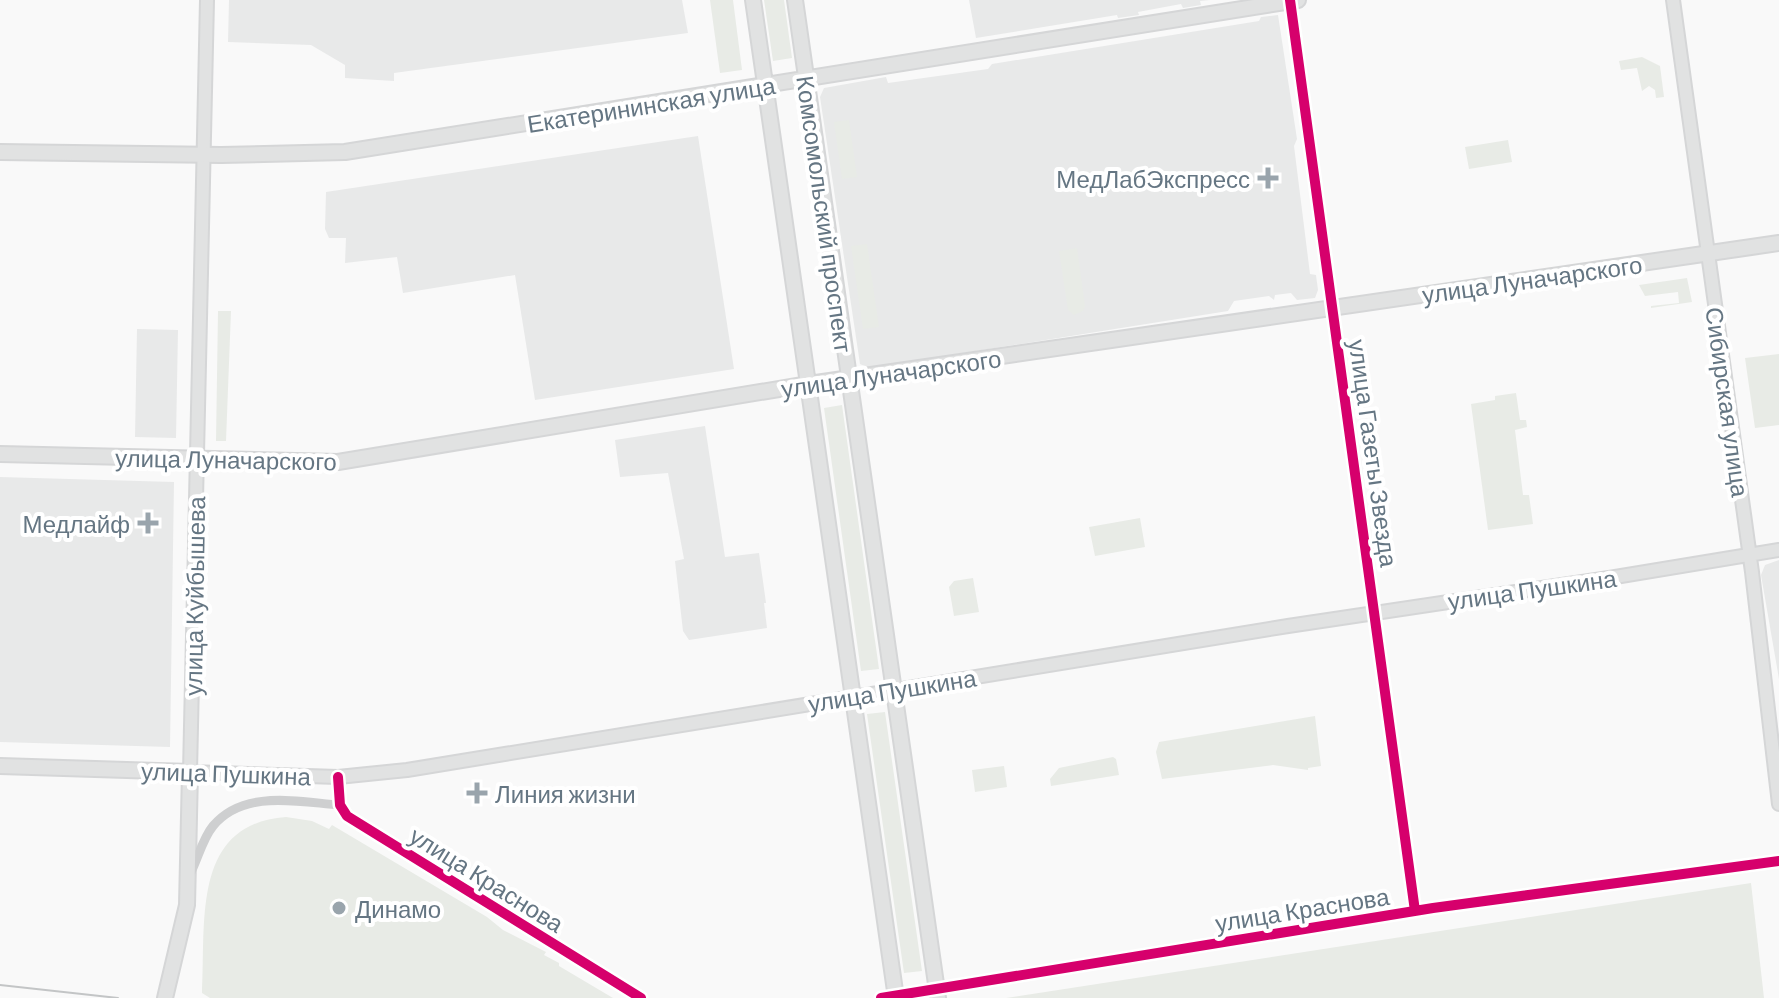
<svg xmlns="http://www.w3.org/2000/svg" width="1779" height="998" font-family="Barlow,sans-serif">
<rect width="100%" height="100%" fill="#f9f9f9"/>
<!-- built -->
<path fill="#e8e9e9" d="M 229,0 L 682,0 L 688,33 L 394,73 L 394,81 L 345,78 L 345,65 L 311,45 L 228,42 Z
M 969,0 L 1210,0 L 1200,1 L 1201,5 L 1183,8 L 1181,4 L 1138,12 L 1139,15 L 1118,18 L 1117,15 L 976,38 Z
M 1278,15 L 1297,139 L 1294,146 L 1310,274 L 1316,275 L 1318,290 L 1315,298 L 1297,300 L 1291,293 L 1275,295 L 1274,300 L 1269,296 L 1234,301 L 1228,311 L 869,368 L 860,364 L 820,97 L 824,88 L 886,77 L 888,83 L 988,69 L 992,64 L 1259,21 L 1261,17 Z
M 698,136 L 734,369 L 535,400 L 515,275 L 403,293 L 397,257 L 345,263 L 346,238 L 329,238 L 325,229 L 326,192 Z
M 137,329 L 178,330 L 176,438 L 135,437 Z
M 705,426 L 725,557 L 759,553 L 766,603 L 764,603 L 767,628 L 689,640 L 683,631 L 675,561 L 684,559 L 668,473 L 620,477 L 615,440 Z
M 0,477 L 174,482 L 170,747 L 0,742 Z
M 1779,560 L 1779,679 L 1761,575 L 1765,565 Z"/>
<!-- green -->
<path fill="#e8ebe6" d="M 710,0 L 733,0 L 742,70 L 720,73 Z
M 764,0 L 784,0 L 792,58 L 773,61 Z
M 1642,57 L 1660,66 L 1664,97 L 1656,98 L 1655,90 L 1649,86 L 1642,91 L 1637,68 L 1621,70 L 1619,61 Z
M 849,120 L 857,177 L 842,179 L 834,122 Z
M 1508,140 L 1512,162 L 1469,169 L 1465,147 Z
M 867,244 L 879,327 L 863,329 L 851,246 Z
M 1077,248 L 1085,306 L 1083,311 L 1074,315 L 1068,310 L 1059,251 Z
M 1687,278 L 1692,302 L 1651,308 L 1651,306 L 1679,303 L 1678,292 L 1645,296 L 1639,285 Z
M 218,311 L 231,311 L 226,441 L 216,441 Z
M 1779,354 L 1779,425 L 1755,428 L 1745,358 Z
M 1516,393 L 1520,420 L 1526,420 L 1527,427 L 1515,430 L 1523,495 L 1529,495 L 1533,524 L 1488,530 L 1471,404 L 1495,400 L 1495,396 Z
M 842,405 L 879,669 L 861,671 L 824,408 Z
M 1140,518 L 1145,547 L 1095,556 L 1089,527 Z
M 973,578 L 979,612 L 954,616 L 949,587 L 954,581 Z
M 885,712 L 922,971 L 904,973 L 867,714 Z
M 1315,716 L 1321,766 L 1308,768 L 1308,770 L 1273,765 L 1162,779 L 1156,752 L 1159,742 Z
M 1113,757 L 1116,759 L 1119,775 L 1051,786 L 1050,779 L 1059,768 Z
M 1004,766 L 1007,787 L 975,792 L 972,770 Z
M 286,817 L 312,821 L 329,829 L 332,825 L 487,917 L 503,930 L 546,952 L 544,955 L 559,963 L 559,966 L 613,998 L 210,998 L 202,993 C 206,922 191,824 286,817 Z
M 1751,883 L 1764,998 L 1006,998 Z"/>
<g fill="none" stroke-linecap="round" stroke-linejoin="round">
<!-- secondary casing -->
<g stroke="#d5d6d7" stroke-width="16">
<path id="secondary" d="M 207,0 L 190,772 L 338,777 L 407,770 L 1288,626 L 1609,578 L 1779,550
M 1673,0 L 1752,572 L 1779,804"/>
</g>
<!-- primary casing -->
<g stroke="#d5d6d7" stroke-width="18">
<path id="primary" d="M 753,0 L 896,998
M 795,0 L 938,998
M 0,152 L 221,155 L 345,152 L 1298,0
M 0,454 L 338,462 L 809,384 L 1779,243
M 0,766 L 190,772 L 187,905 L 165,998"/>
</g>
<!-- street -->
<path stroke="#cecfd0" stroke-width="9" d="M 1290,0 L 1415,911
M 338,777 L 340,805 L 347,816 L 641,998
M 191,872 C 198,858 203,838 213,826 C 244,789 298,802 340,805
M 881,998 L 1433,908 L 1779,861"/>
<!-- secondary -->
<use href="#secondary" stroke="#e1e2e2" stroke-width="12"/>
<!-- primary -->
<use href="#primary" stroke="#e1e2e2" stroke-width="14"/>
<!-- tram -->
<path stroke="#c3c5c6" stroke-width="2" d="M 0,985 L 118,998"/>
<!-- cycleway casing -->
<g stroke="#fff" stroke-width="15">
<path id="cycleway" d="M 1290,0 L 1415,911
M 338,777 L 340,805 L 347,816 L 641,998
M 881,998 L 1433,908 L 1779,861"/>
</g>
<!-- cycleway -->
<use href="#cycleway" stroke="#d6006c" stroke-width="10"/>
</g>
<!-- markers -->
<g fill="#99a4ac" stroke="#fff" stroke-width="3">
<path d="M1264 166h8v8h8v8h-8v8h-8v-8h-8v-8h8z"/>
<path d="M144 511h8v8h8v8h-8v8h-8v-8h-8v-8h8z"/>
<path d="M473 781h8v8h8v8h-8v8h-8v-8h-8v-8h8z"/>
<circle cx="339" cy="908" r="8"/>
</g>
<g text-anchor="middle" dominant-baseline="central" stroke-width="8" stroke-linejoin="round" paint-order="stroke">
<!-- street labels -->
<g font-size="24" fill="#657683" stroke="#fff">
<text transform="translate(651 104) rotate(-9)">Екатерининская улица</text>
<text transform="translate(825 214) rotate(82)">Комсомольский проспект</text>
<text transform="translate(1532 279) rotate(-8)">улица Луначарского</text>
<text transform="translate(891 373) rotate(-8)">улица Луначарского</text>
<text transform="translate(1728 402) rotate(82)">Сибирская улица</text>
<text transform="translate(1374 453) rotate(82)">улица Газеты Звезда</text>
<text transform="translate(226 459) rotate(1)">улица Луначарского</text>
<text transform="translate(1532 589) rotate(-8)">улица Пушкина</text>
<text transform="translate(194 596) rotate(-89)">улица Куйбышева</text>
<text transform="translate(892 690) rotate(-9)">улица Пушкина</text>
<text transform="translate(226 773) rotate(2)">улица Пушкина</text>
<text transform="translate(487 879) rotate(32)">улица Краснова</text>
<text transform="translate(1302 909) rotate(-9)">улица Краснова</text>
</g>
<!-- poi labels -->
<g font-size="24" fill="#657683" stroke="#fff" text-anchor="end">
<text x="1250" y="178">МедЛабЭкспресс</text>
<text x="130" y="523">Медлайф</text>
<text x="495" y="793" text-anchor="start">Линия жизни</text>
<text x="355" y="908" text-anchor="start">Динамо</text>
</g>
</g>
</svg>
